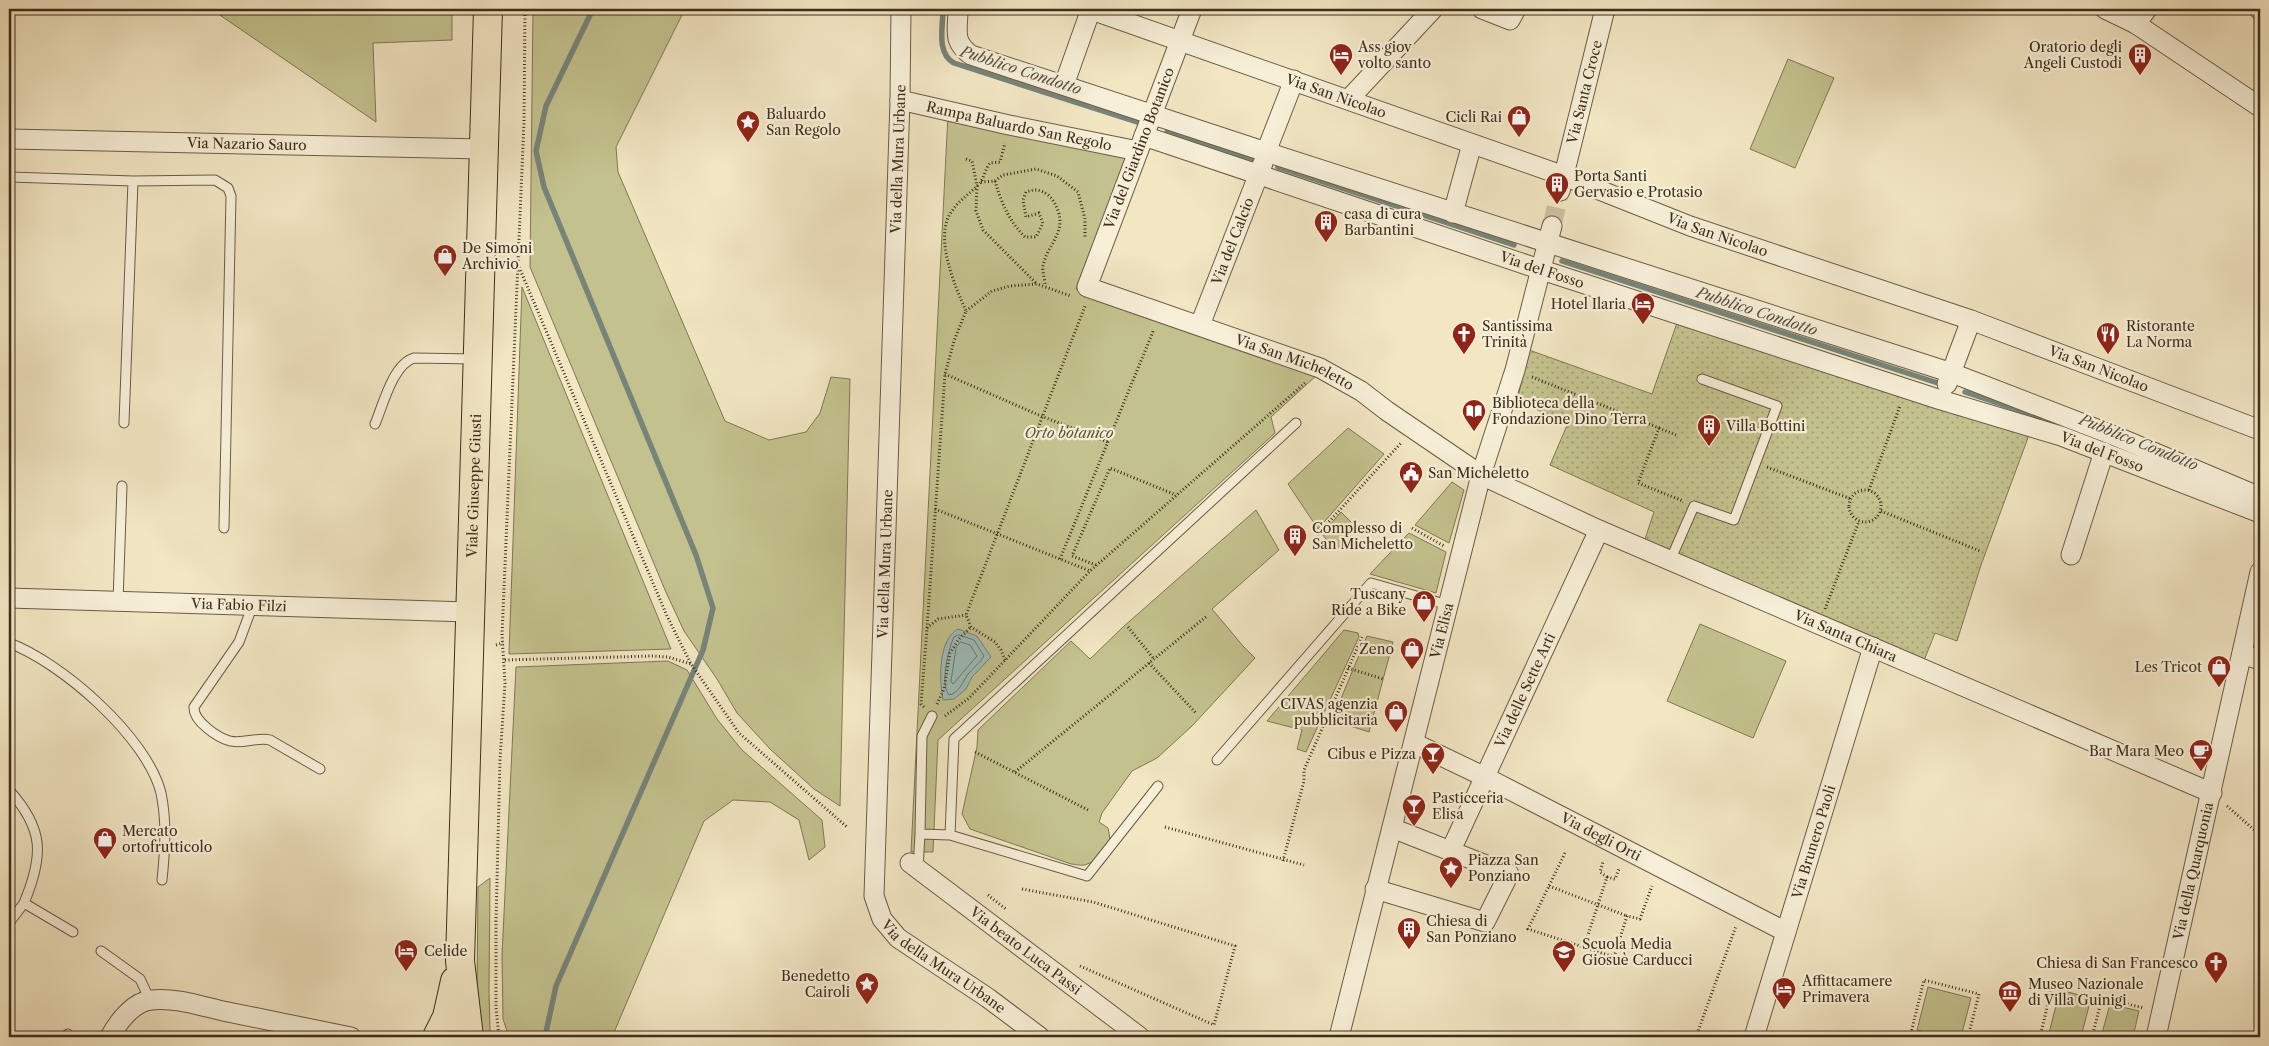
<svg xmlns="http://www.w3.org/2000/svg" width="2269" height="1046" font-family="'Libre Caslon Text',serif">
<defs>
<pattern id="park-dots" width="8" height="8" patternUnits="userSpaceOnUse" patternTransform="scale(1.25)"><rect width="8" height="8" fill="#c3c28e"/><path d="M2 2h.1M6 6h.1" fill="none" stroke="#a09e73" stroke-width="1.8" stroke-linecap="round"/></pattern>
</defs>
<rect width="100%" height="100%" fill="#f2e6c3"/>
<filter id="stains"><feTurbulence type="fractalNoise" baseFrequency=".004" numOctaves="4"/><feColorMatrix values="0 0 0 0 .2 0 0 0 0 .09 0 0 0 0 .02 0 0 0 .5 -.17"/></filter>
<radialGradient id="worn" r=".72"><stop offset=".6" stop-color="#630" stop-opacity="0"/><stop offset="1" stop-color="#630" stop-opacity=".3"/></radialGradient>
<!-- green -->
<path fill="#c3c28e" stroke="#817854" d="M 211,9 L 428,9 L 431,11 L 452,12 L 452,40 L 373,43 L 376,122 Z
M 533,9 L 685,9 L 616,147 L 618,172 L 725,421 L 769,440 L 806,432 L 820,413 L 831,377 L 850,379 L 840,806 L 814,789 L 770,749 L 737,713 L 717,679 L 684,631 L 665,590 L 530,267 Z
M 1788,59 L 1834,78 L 1795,168 L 1750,149 Z
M 948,114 L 1128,156 L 1076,289 L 1318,370 L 1318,374 L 1271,417 L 1275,433 L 938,740 L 933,852 L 911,852 Z
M 522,287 L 671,649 L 509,654 Z
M 1348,428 L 1384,454 L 1318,529 L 1288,484 Z
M 1452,482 L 1464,490 L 1449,543 L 1415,525 Z
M 1256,510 L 1279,550 L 1212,609 L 1243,646 L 1255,658 L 1192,726 L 1157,758 L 1132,771 L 1102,813 L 1099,822 L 1108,828 C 1109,833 1111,839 1108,844 C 1104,852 1092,864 1084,865 C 1080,866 1075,864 1071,864 L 970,829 L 962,814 L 977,747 L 978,730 L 1071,641 L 1090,659 L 1123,627 Z
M 1341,512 L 1357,528 L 1336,551 L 1322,534 Z
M 1409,533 L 1446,552 L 1436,593 L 1370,574 Z
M 1700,624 L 1786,661 L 1753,738 L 1667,701 Z
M 1344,630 L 1358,633 L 1359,637 L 1306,752 L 1297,749 L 1302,730 L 1267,721 Z
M 1367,636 L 1393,642 L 1369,732 L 1332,720 Z
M 668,661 L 687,670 L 717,719 L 742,750 L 822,820 L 825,847 L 809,860 L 799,820 L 770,802 L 733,800 L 704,821 L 612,1037 L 509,1037 L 503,1019 L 502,955 L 516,667 Z
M 490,878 L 489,991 L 490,1030 L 494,1037 L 481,1037 L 477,1001 L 478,887 Z
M 1928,987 L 1971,998 L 1961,1037 L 1946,1037 L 1917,1030 Z
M 2060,990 L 2091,998 L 2081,1037 L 2048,1037 Z
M 2110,1004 L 2139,1011 L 2133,1037 L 2101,1037 Z"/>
<!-- park -->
<path fill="url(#park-dots)" stroke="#817854" d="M 1677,323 L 2029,435 L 1981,565 L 1957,641 L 1935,633 L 1923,663 L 1643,545 L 1654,512 L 1550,465 L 1568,423 L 1517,401 L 1529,350 L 1652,394 Z"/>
<!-- water -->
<path fill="#9dbeba" stroke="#77847a" d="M 958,629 L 977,636 L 991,657 L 972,677 L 966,689 L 954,699 L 943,700 C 939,680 938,640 958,629 Z"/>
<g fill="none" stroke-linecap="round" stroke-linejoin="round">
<!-- shore -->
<path stroke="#6e766a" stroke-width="1" d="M 959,635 L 974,640 L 984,656 C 980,663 973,668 968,674 C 962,682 960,693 949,695 C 940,683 948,650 954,637 Z
M 961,642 L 970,645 L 977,656 L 953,684 L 951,681 L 956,648 Z"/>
<!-- stream -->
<path stroke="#77847a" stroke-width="5.5" d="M 943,9 C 943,27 936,53 954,63 L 1137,122
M 1167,132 L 1251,159
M 1278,167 L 1514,245
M 1562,261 L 1944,385
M 1965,392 L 2040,417
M 545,1037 L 556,986 L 703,650 L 713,608 L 696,555 L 544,187 L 536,151 L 546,106 L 593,9"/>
<!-- street-tunnel -->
<path stroke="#cec1a1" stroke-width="19" stroke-dasharray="19 9" stroke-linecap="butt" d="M 1552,226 L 1560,191"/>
<!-- lane casing -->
<g stroke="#6c5c44" stroke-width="11">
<path id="lane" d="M 9,177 L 133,181 L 215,180 L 228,188 L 231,196 L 224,528
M 124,423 L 133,181
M 375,424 C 383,405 393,364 414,358 L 476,359
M 1670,561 L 1694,506 L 1734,520 L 1777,406 L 1702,379
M 118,602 L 122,486
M 252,607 L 239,642 L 194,707 C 193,721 218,738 230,741 C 243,744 257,737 270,740 L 320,769
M 9,643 C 61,662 147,737 161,793 C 167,822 165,851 162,880
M 1217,760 L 1371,583 L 1448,605
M 9,790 C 44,829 44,855 24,903
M 920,834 L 922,736 L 932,716
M 950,835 L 954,739 L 1296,423
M 918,869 L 920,834 L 950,835 L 1087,876 L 1158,786
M 9,923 L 24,903 L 73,932
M 101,951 L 140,979 L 150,1000
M 64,1037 L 68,1034"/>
</g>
<!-- street casing -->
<g stroke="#6c5c44" stroke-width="21">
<g id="street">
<path id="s1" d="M 901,9 L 900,100 L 874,896 L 882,919 L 898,938 L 988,998 L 1040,1037"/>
<path d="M 958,9 C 958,31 952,41 971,55 L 1266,152 L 1952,373 L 2115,436 L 2260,497"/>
<path id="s2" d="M 1089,9 L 1564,176 L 1690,226 L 1971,320 L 2260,430"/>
<path id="s3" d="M 1192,9 L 1087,287 L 1320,368 L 1361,391 L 1387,411 L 1481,475 L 1599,530 L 2212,793"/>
<path d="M 1482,9 L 1510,20 L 1516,9"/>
<path d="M 2105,9 L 2136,24 L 2260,107"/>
<path d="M 2259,9 L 2260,10"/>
<path d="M 2136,24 L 2147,9"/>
<path d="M 1064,85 L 1091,9"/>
<path d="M 1349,99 L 1433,9"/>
<path id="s4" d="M 900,100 L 1009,125 L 1138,151"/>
<path id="s5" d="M 1144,136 L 1542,270 L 1941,400 L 2061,436 L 2260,513"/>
<path id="s6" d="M 9,139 L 484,149"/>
<path d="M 1266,152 L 1294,80"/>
<path id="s7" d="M 1560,191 L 1605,9"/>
<path d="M 1453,213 L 1472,144"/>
<path id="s8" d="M 1200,325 L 1263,163"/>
<path d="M 1947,384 L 1971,320"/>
<path d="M 2071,555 L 2104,452"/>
<path id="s9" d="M 9,598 L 469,612"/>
<path d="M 2242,654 L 2260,660"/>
<path id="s10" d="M 1414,743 L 1485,777 L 1786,932"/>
<path id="s11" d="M 1451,850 L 1599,530"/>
<path id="s12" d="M 910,863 L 1140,1037"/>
<path d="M 1375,889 L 1485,922 L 1509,874 L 1392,828"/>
<path d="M 110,1037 C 118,1022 133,1002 151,1000 C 174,997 201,1006 223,1011 C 266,1020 308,1028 351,1037"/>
<path id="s13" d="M 1339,1037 L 1481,475 L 1515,370 L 1552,226"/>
<path id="s14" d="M 1754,1037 L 1873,647"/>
<path id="s15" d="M 2156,1037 L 2260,572"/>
</g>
</g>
<!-- primary casing -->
<g stroke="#3f2e1a" stroke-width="30">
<g id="primary">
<path d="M 437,1037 L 447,1017 L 455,981"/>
<path id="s16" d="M 469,1037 L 460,961 L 488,9"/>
</g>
</g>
<!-- path -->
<path stroke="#3f2e1a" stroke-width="3" stroke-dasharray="1 2.5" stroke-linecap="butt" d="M 966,159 L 972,161 L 977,186 L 976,211 L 983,230 L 1037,284
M 995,181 C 1001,202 1009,221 1025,237 L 1036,237 L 1043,223 L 1039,213 L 1026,217 L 1023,200 L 1026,192 C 1034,189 1040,189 1048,195 C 1053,199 1056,205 1058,211 C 1066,233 1047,245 1043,266 C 1042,271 1045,279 1045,285
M 981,182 L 995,181 L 1003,175 L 1036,169 L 1057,176 L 1078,192 L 1085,219 L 1085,237
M 519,267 L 667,616 L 691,664 L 739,733 L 847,827
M 966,311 L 992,291 L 1010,286 L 1037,284 L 1071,296
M 945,374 L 1041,416 L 1108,442
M 1532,377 L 1659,428 L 1638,483 L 1683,501
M 1659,428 L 1676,435
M 1767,467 L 1851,499
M1849 506a16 16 0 1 1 32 0a16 16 0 1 1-32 0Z
M 1869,490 L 1900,406
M 935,509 L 1090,571
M 1881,511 L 1980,551
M 1412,528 L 1444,546
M 1325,549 L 1316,536 L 1401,443
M 1060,559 L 1154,329
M 1096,565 L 1072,556 L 1110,468 L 1176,495
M 1825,609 L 1859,521
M 1128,627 L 1154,659
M 927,628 L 945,374 L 954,341 L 966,311 C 955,286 933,236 952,211 C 959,200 971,193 980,183 C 984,178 985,169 990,163 L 1000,162 L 1005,143
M 496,645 L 503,643
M 505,660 L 652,656 L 668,657 L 691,664
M 1005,660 L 1001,650 L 995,642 L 971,627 L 966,615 L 1085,306
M 1149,663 L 1196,713
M 1348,668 L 1383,679
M 937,704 L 944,689 L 950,653 L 959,639 L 971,627
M 924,707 L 921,704 L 927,628 L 938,619 L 966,615
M 945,716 L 969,698 L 1090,571 L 1305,383
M 975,752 L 1088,810
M 1015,772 L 1207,616
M 2227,806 L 2260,835
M 1165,827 L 1304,865
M 1565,853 L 1528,929 L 1614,957 L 1627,916 L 1640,919 L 1652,886
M 1283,861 L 1304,781 L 1304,770 L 1362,637
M 1607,877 L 1615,879 L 1619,869
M 1549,886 L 1627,916
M 1022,889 L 1093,902 L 1235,946 L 1214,1025 L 1080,966
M 988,895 L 1007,910
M 1584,947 L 1607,877 L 1600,872 L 1603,862
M 1911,1032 L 1929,1037
M 499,1037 L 496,1007 L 496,921 L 500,760 L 505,683 L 502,635 L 524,122 L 525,9
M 1696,1037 L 1736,926
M 1910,1037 L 1924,980 L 1979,994 L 1968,1037
M 2040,1037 L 2051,991
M 2092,1037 L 2102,998 L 2144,1008"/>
<!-- lane -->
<use href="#lane" stroke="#f7efd8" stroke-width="9"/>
<!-- street -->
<use href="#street" stroke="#f7efd8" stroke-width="19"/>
<!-- primary -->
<use href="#primary" stroke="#f2e6c3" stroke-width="28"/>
</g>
<!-- icons -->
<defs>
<g id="hotel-pin" transform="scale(1.25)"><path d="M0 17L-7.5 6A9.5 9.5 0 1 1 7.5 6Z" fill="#8f2418" stroke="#f7efd8"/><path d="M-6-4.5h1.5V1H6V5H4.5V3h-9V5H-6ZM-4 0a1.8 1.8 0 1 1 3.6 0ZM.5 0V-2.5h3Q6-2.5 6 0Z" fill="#fff"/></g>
<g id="building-pin" transform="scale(1.25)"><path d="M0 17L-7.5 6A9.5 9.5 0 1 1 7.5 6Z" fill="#8f2418" stroke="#f7efd8"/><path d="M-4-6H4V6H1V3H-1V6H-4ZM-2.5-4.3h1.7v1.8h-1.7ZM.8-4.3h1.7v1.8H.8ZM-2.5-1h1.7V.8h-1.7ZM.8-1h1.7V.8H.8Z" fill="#fff"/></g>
<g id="shop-pin" transform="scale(1.25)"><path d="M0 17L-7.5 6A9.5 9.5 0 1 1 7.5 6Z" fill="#8f2418" stroke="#f7efd8"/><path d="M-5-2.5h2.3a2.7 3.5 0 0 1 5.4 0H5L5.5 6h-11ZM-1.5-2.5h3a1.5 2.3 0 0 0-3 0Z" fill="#fff"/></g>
<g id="sight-pin" transform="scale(1.25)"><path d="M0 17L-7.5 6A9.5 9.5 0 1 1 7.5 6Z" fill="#8f2418" stroke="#f7efd8"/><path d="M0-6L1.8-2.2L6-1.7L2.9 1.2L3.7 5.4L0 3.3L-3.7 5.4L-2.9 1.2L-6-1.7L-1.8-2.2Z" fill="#fff"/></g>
<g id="church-pin" transform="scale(1.25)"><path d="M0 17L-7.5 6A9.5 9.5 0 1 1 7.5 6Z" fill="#8f2418" stroke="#f7efd8"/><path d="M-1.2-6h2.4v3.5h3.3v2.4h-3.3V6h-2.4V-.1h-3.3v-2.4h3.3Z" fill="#fff"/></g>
<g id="restaurant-pin" transform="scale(1.25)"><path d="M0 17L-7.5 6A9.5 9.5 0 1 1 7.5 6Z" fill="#8f2418" stroke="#f7efd8"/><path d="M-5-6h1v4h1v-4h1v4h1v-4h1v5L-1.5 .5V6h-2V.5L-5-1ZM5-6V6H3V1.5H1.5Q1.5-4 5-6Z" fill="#fff"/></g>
<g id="library-pin" transform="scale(1.25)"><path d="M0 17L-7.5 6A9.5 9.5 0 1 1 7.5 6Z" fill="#8f2418" stroke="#f7efd8"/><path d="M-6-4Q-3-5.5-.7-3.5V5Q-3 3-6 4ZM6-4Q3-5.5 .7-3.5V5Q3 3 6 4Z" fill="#fff"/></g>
<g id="civic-pin" transform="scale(1.25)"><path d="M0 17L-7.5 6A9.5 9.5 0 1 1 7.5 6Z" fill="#8f2418" stroke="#f7efd8"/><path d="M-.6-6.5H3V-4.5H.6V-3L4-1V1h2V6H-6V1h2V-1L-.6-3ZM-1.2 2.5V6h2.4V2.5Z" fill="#fff"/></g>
<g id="cafe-pin" transform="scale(1.25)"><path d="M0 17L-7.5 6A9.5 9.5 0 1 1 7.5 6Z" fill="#8f2418" stroke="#f7efd8"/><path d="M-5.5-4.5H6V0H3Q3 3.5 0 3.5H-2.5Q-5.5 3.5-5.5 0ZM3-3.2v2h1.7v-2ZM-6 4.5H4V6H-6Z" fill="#fff"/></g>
<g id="bar-pin" transform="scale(1.25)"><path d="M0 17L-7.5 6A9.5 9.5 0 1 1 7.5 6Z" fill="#8f2418" stroke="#f7efd8"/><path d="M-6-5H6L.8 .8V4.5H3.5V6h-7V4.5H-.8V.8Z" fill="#fff"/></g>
<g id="school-pin" transform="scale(1.25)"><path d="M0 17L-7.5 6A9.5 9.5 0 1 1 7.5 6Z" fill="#8f2418" stroke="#f7efd8"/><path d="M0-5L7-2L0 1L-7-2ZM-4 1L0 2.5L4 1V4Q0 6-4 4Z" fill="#fff"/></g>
<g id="museum-pin" transform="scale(1.25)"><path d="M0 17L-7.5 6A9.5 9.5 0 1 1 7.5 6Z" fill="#8f2418" stroke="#f7efd8"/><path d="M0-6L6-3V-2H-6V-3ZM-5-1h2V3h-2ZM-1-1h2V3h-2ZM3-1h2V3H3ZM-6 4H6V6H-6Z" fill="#fff"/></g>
</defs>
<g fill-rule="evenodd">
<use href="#hotel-pin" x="1341" y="55"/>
<use href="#building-pin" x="2140" y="55"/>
<use href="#shop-pin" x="1519" y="117"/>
<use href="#sight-pin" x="748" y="122"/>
<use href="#building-pin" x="1557" y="184"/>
<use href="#building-pin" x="1326" y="222"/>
<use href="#shop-pin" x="445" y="256"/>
<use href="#hotel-pin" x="1643" y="304"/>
<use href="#church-pin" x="1464" y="334"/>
<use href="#restaurant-pin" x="2108" y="334"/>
<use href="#library-pin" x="1474" y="411"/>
<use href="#building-pin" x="1709" y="426"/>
<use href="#civic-pin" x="1411" y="473"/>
<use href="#building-pin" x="1295" y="536"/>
<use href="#shop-pin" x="1424" y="602"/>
<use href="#shop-pin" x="1412" y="649"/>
<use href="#shop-pin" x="2219" y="667"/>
<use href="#shop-pin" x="1396" y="712"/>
<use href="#cafe-pin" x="2201" y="751"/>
<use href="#bar-pin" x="1433" y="754"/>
<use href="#bar-pin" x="1414" y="806"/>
<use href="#shop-pin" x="105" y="839"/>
<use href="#sight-pin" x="1451" y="868"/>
<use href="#building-pin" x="1409" y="929"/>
<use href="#hotel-pin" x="406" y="951"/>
<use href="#school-pin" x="1564" y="952"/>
<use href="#church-pin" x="2216" y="963"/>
<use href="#sight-pin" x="867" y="984"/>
<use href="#hotel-pin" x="1784" y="989"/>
<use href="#museum-pin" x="2010" y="992"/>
</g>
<g text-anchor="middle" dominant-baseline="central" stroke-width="4.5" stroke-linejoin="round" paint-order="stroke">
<!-- poi labels -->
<g font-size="14" fill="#3f2e1a" stroke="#f7efd8" text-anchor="start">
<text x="1358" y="47">Ass giov<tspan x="1358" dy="16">volto santo</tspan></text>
<text x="2122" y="47" text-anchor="end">Oratorio degli<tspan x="2122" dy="16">Angeli Custodi</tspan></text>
<text x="766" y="114">Baluardo<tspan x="766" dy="16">San Regolo</tspan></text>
<text x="1502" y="117" text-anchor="end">Cicli Rai</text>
<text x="1574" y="176">Porta Santi<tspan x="1574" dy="16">Gervasio e Protasio</tspan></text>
<text x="1344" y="214">casa di cura<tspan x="1344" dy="16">Barbantini</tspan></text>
<text x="462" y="248">De Simoni<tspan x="462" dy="16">Archivio</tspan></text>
<text x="1626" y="304" text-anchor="end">Hotel Ilaria</text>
<text x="1482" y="326">Santissima<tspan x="1482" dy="16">Trinità</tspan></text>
<text x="2126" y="326">Ristorante<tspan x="2126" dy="16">La Norma</tspan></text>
<text x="1492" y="403">Biblioteca della<tspan x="1492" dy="16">Fondazione Dino Terra</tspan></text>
<text x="1726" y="426">Villa Bottini</text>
<text x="1428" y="473">San Micheletto</text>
<text x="1312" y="528">Complesso di<tspan x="1312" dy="16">San Micheletto</tspan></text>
<text x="1406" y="594" text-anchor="end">Tuscany<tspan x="1406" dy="16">Ride a Bike</tspan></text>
<text x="1394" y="649" text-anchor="end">Zeno</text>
<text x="2202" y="667" text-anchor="end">Les Tricot</text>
<text x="1378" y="704" text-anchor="end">CIVAS agenzia<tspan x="1378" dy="16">pubblicitaria</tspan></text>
<text x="2184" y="751" text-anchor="end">Bar Mara Meo</text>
<text x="1416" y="754" text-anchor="end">Cibus e Pizza</text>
<text x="1432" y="798">Pasticceria<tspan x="1432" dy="16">Elisa</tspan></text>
<text x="122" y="831">Mercato<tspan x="122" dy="16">ortofrutticolo</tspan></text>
<text x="1468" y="860">Piazza San<tspan x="1468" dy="16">Ponziano</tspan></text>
<text x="1426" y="921">Chiesa di<tspan x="1426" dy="16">San Ponziano</tspan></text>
<text x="1582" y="944">Scuola Media<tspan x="1582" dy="16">Giosuè Carducci</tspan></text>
<text x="424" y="951">Celide</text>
<text x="2198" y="963" text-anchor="end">Chiesa di San Francesco</text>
<text x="850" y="976" text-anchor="end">Benedetto<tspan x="850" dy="16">Cairoli</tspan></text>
<text x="1802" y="981">Affittacamere<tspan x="1802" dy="16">Primavera</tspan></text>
<text x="2028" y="984">Museo Nazionale<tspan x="2028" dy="16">di Villa Guinigi</tspan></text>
</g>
<!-- street labels -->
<g font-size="14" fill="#3f2e1a" stroke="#f7efd8">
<text stroke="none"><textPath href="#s7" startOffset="102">Via Santa Croce</textPath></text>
<text stroke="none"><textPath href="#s2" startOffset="262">Via San Nicolao</textPath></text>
<text stroke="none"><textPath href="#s4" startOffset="122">Rampa Baluardo San Regolo</textPath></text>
<text stroke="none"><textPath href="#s6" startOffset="238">Via Nazario Sauro</textPath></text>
<text transform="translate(1139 148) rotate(-69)">Via del Giardino Botanico</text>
<text transform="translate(898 159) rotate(-88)">Via della Mura Urbane</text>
<text stroke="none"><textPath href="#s2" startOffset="668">Via San Nicolao</textPath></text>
<text stroke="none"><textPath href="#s8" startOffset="90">Via del Calcio</textPath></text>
<text stroke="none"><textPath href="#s5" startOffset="420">Via del Fosso</textPath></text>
<text stroke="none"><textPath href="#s3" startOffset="518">Via San Micheletto</textPath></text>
<text stroke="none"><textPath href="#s2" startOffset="1072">Via San Nicolao</textPath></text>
<text stroke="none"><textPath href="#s5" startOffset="1009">Via del Fosso</textPath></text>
<text stroke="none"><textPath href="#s16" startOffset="552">Viale Giuseppe Giusti</textPath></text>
<text transform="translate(885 564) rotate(-88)">Via della Mura Urbane</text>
<text stroke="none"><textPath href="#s9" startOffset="230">Via Fabio Filzi</textPath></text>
<text stroke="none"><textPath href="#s13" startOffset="419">Via Elisa</textPath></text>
<text stroke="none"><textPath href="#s3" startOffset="1136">Via Santa Chiara</textPath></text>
<text stroke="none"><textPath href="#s11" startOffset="176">Via delle Sette Arti</textPath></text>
<text stroke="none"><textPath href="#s10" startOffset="209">Via degli Orti</textPath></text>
<text stroke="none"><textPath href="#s14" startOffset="204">Via Brunero Paoli</textPath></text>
<text stroke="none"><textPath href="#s15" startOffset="170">Via della Quarquonia</textPath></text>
<text stroke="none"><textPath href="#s12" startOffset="145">Via beato Luca Passi</textPath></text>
<text stroke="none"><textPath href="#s1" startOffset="990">Via della Mura Urbane</textPath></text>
</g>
<!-- park labels -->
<g font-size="14" font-style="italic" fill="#605337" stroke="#f7efd8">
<text x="1069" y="433">Orto botanico</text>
</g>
<!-- water labels -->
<g font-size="15" font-style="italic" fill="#565242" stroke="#f7efd8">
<text transform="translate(1021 70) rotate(18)">Pubblico Condotto</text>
<text transform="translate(1757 311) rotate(18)">Pubblico Condotto</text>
<text transform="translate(2139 442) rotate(22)">Pubblico Condotto</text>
</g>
</g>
<!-- margin -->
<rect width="2269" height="1046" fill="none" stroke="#f2e6c3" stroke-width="30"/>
<rect x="10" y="10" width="2249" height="1026" fill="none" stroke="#3f2e1a" stroke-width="2.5"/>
<rect x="15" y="15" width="2239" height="1016" fill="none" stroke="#3f2e1a"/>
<rect width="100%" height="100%" filter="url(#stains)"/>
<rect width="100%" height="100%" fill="url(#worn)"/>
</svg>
